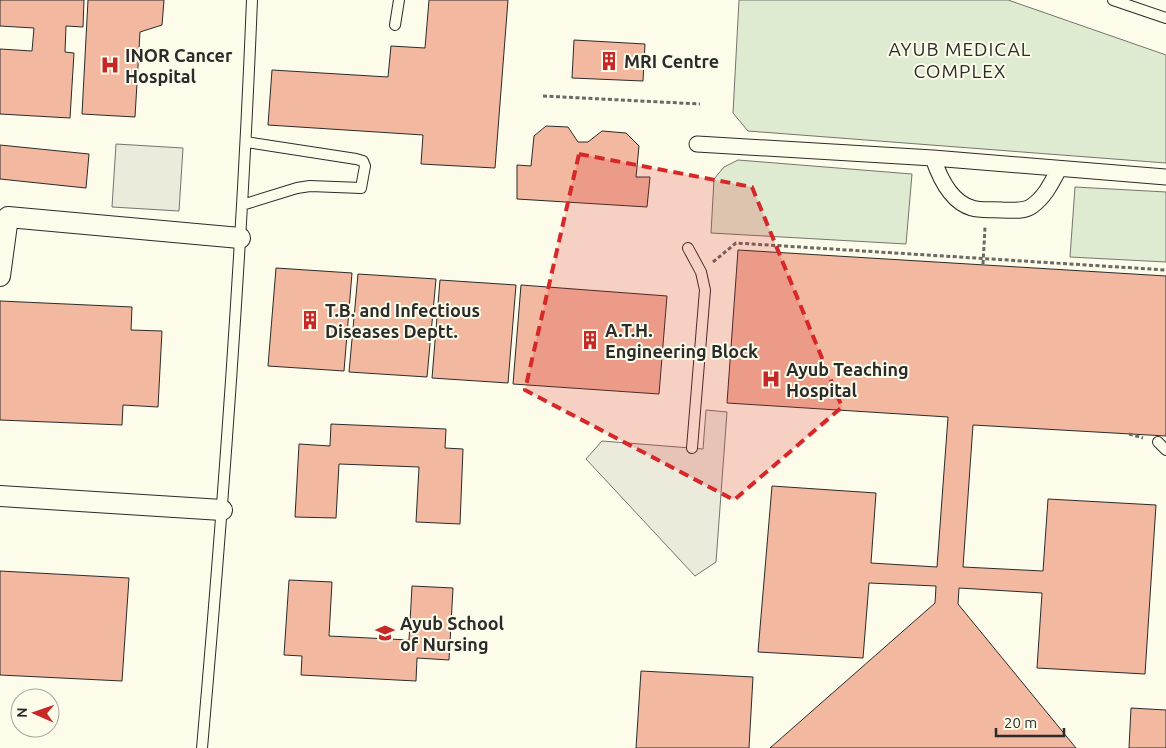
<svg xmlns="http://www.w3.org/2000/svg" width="1166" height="748" font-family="Ubuntu,sans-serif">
<rect width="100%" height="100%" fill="#fdfbea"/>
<!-- green -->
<path fill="#deebd1" stroke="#74746e" d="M 739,0 L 1008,0 L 1166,55 L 1166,163 L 748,131 L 733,113 Z
M 738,160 L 912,174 L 906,244 L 711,233 L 714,179 L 724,167 Z
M 1075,187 L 1166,192 L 1166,262 L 1070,257 Z"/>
<!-- parking -->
<path fill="#eceadb" stroke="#74746e" d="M 116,144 L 183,148 L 179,211 L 112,207 Z
M 706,410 L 727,412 L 716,562 L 695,576 L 586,459 L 602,441 L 703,449 Z"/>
<!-- building -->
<path fill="#f2b8a0" stroke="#2b2b2b" d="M 0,0 L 84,0 L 83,27 L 66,26 L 65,52 L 74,53 L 70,118 L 0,114 L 0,49 L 32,51 L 34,28 L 0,26 Z
M 88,0 L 164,0 L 162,25 L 140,32 L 135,117 L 82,114 Z
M 429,0 L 508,0 L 495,168 L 421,164 L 423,135 L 268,125 L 272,70 L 388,77 L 391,46 L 425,48 Z
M 574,40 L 645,44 L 643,81 L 572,78 Z
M 546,126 L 568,127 L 578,142 L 588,142 L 602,131 L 626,133 L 639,146 L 636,177 L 650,177 L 647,207 L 517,199 L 517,165 L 531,166 L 534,136 Z
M 0,145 L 89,154 L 86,188 L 0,179 Z
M 738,250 L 1166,276 L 1166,436 L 973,425 L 963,567 L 1043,571 L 1048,499 L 1156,505 L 1145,674 L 1037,668 L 1042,593 L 959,588 L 958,604 L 1076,748 L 770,748 L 935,603 L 936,586 L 869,583 L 863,658 L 758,652 L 772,486 L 876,493 L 871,563 L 937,567 L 948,417 L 727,403 Z
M 276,268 L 352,273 L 344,371 L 268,366 Z
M 358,274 L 436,279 L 427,377 L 349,372 Z
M 440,280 L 516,285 L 508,383 L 432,378 Z
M 521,285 L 667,296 L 659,394 L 513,384 Z
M 0,301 L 132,307 L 131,330 L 162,331 L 158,407 L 123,405 L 122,425 L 0,420 Z
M 331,424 L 446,429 L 445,448 L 463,449 L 460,524 L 416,522 L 419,467 L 339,464 L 336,518 L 295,517 L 299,444 L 330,446 Z
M 0,571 L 129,578 L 122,681 L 0,675 Z
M 289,580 L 332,582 L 329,636 L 409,640 L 412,586 L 453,588 L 449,660 L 417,658 L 416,681 L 301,675 L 302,656 L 284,655 Z
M 641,671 L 753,677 L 749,748 L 636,748 Z
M 1131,708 L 1166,710 L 1166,748 L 1129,748 Z"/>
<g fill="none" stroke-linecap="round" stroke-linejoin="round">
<!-- service casing -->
<g stroke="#2b2b2b" stroke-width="12">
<path id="service" d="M 1113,0 L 1166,18
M 395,25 L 399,0
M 242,205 L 297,188 L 310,186 L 361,188 L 365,166 L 363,161 L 356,159 L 246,142
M 688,248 L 701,272 L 705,290 L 692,448
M 1158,442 L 1166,450
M 202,748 C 224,499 242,250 252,0"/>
</g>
<!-- pedestrian casing -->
<g stroke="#2b2b2b" stroke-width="17">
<path id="pedestrian" d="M 697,144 L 933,158 L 1166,177
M 933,158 C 939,176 951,202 972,208 C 981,211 993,209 1002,210 C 1012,210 1024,212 1032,206 C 1045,197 1052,182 1059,169"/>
</g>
<!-- minor casing -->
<g stroke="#2b2b2b" stroke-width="22">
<path id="minor" d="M 0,276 L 8,217 L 240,238
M 0,496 L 222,510"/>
</g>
<!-- path -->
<path stroke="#6a6964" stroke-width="3" stroke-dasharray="4 2.5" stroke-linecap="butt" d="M 543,96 L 700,104
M 713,262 L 736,243 L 1166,270
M 983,264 L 985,227
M 1129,434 L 1143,438"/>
<!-- service -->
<use href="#service" stroke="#fdfbea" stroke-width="10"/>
<!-- pedestrian -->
<use href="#pedestrian" stroke="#fdfbea" stroke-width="15"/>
<!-- minor -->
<use href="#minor" stroke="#fdfbea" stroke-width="20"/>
</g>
<!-- marked area -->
<path fill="#d62828" fill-opacity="0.2" stroke="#d62828" stroke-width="4" stroke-dasharray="10 6" stroke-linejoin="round" d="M 579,154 L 752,187 L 842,407 L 734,500 L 525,390 Z"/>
<!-- icons -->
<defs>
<g id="building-bare" transform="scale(1.5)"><path d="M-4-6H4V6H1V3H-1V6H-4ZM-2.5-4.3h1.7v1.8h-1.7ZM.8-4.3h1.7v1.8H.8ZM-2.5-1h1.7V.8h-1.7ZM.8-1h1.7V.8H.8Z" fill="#c62828" stroke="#fdfbea" stroke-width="2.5" paint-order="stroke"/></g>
<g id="hospital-bare" transform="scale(1.5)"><path d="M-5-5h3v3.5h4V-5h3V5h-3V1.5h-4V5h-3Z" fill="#c62828" stroke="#fdfbea" stroke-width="2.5" paint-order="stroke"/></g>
<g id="school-bare" transform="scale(1.5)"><path d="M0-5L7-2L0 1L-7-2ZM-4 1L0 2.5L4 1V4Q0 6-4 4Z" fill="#c62828" stroke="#fdfbea" stroke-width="2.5" paint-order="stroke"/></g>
</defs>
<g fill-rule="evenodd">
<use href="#building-bare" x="609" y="61"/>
<use href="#hospital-bare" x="110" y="65"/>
<use href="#building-bare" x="310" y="320"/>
<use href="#building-bare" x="590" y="340"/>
<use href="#hospital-bare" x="771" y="379"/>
<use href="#school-bare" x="385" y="633"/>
</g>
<g text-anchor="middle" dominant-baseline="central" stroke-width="4" stroke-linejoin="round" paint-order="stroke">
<!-- poi labels -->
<g font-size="18" font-weight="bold" fill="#2b2b2b" stroke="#fdfbea" text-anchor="start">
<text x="125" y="55">INOR Cancer<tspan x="125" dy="21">Hospital</tspan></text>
<text x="624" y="61">MRI Centre</text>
<text x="325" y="310">T.B. and Infectious<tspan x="325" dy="21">Diseases Deptt.</tspan></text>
<text x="605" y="330">A.T.H.<tspan x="605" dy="21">Engineering Block</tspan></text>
<text x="786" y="369">Ayub Teaching<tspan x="786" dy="21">Hospital</tspan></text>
<text x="400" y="623">Ayub School<tspan x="400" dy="21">of Nursing</tspan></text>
</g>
<!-- neighbourhood labels -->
<g font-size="19" letter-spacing="1" fill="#2b2b2b" stroke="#fdfbea">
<text x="960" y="49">AYUB MEDICAL<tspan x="960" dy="22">COMPLEX</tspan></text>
</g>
</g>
<!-- north arrow -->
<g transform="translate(35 713) rotate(272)"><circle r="24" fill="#fdfbea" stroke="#a9a89e"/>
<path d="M0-4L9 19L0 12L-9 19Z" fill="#c62828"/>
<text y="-8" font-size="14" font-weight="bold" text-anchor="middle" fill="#2b2b2b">N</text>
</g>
<!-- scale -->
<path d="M996 728v8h68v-8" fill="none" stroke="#2b2b2b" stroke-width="2.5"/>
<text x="1004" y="728" font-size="15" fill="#2b2b2b" stroke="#fdfbea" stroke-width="4" paint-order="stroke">20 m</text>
</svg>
